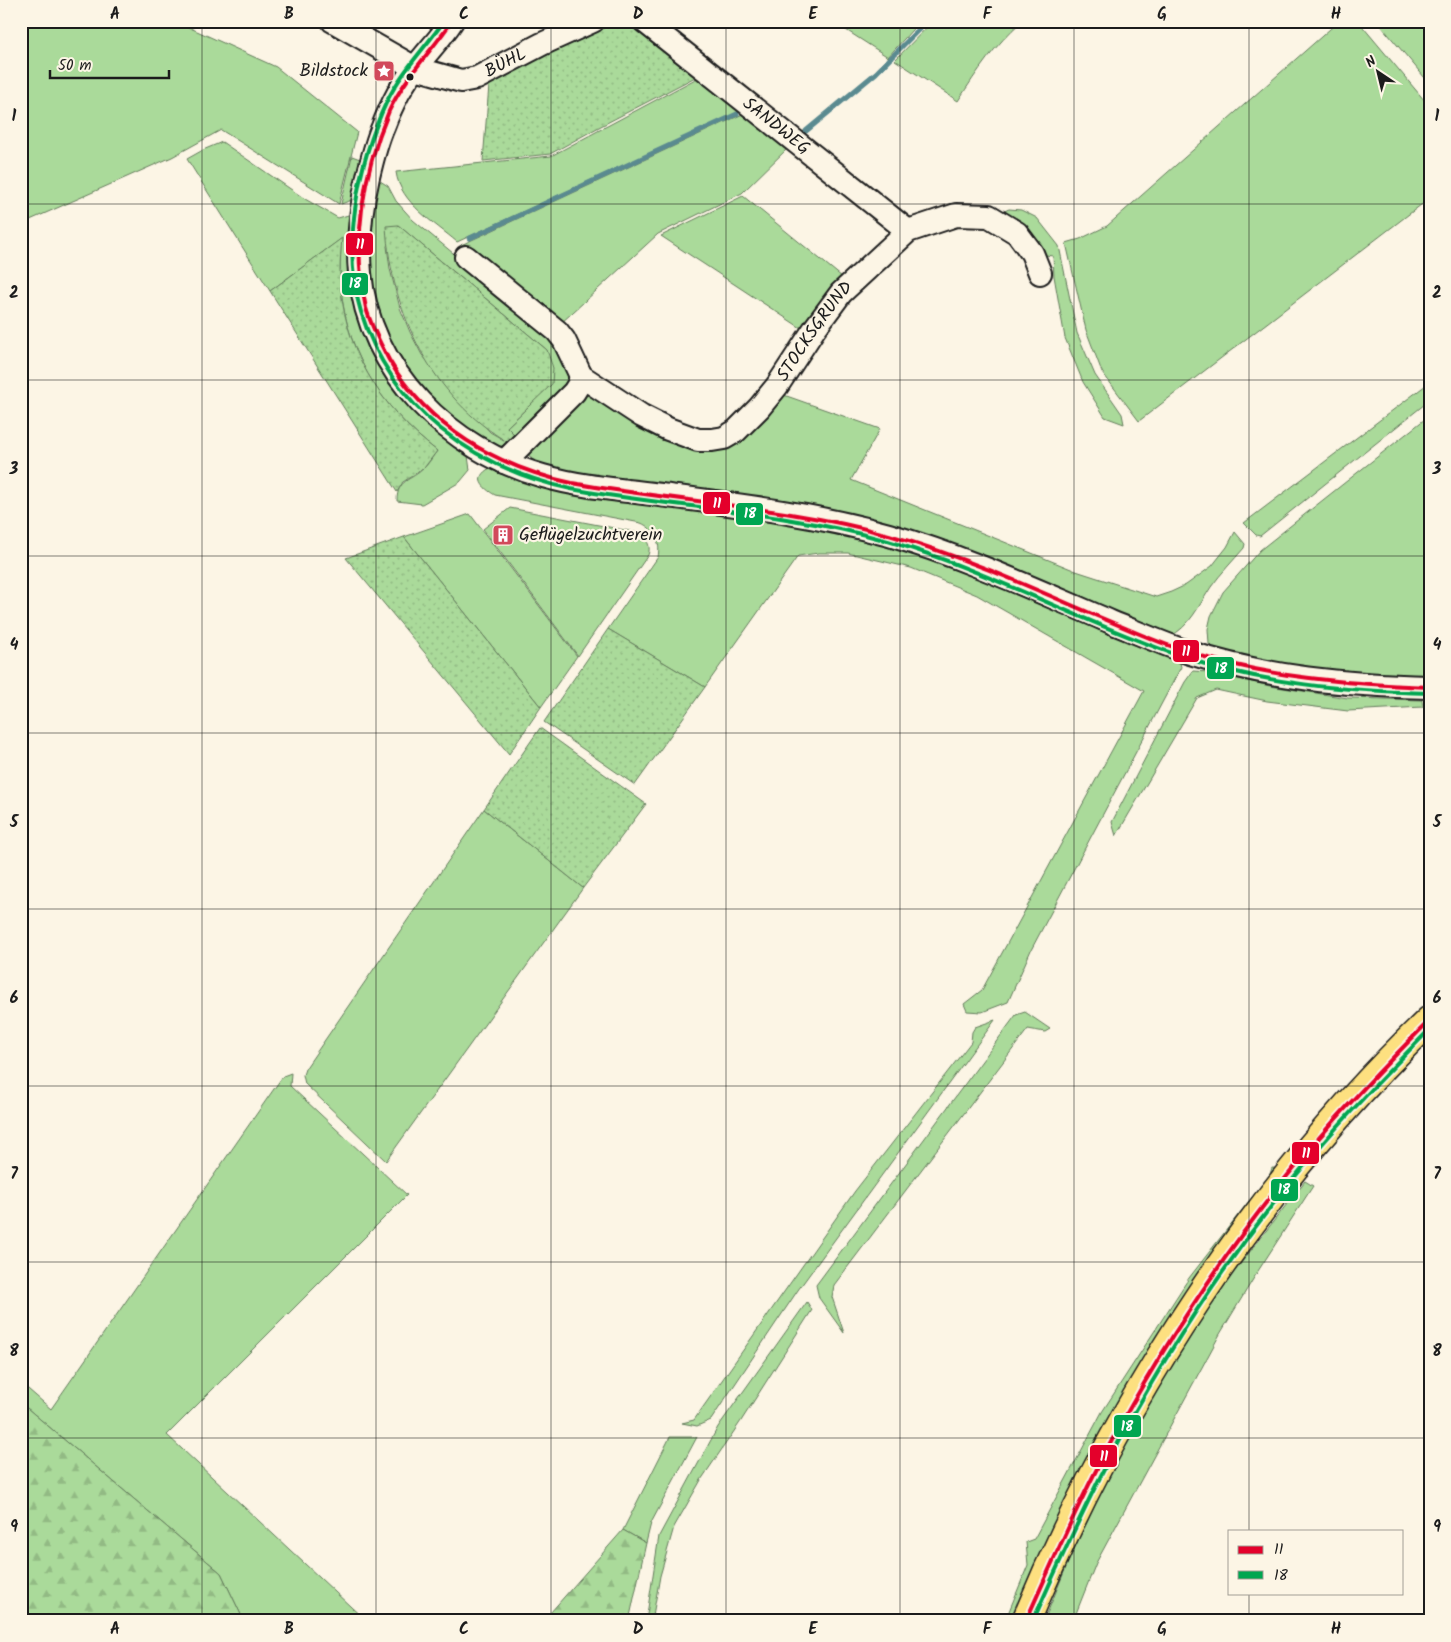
<svg xmlns="http://www.w3.org/2000/svg" width="1451" height="1642" font-family="Kalam,sans-serif">
<defs>
<pattern id="forest-firs" width="22" height="20" patternUnits="userSpaceOnUse" patternTransform="scale(1.25)"><rect width="22" height="20" fill="#aada9a"/><path d="M5 1l3.5 6h-7zM16 11l3.5 6h-7z" fill="#92ba84"/></pattern>
<pattern id="park-dots" width="8" height="8" patternUnits="userSpaceOnUse" patternTransform="scale(1.25)"><rect width="8" height="8" fill="#aada9a"/><path d="M2 2h.1M6 6h.1" fill="none" stroke="#92ba84" stroke-width="1.8" stroke-linecap="round"/></pattern>
</defs>
<rect width="100%" height="100%" fill="#fcf5e5"/>
<filter id="ink" filterUnits="userSpaceOnUse"><feTurbulence type="fractalNoise" baseFrequency=".02" numOctaves="2"/><feDisplacementMap in="SourceGraphic" scale="10" xChannelSelector="R" yChannelSelector="G"/><feConvolveMatrix kernelMatrix="1 2 1 2 8 2 1 2 1" color-interpolation-filters="sRGB"/></filter>
<g filter="url(#ink)">
<!-- grass -->
<path fill="#aada9a" stroke="#637b5b" d="M 21,21 L 175,21 L 276,67 L 357,132 L 339,204 L 221,130 L 172,157 L 21,224 Z
M 832,21 L 920,21 L 888,57 Z
M 933,21 L 1022,21 C 994,46 978,70 958,101 L 895,60 Z
M 1339,21 L 1358,21 L 1430,107 L 1430,198 L 1139,421 L 1102,372 L 1086,330 L 1066,243 L 1080,239 L 1107,226 Z
M 1377,21 L 1430,21 L 1430,84 Z
M 701,76 L 743,110 L 457,242 C 435,223 400,203 396,172 L 551,156 Z
M 747,112 L 790,146 L 742,193 L 658,234 L 560,324 L 461,245 Z
M 222,142 L 305,199 L 338,218 L 355,213 L 393,385 L 422,420 L 439,436 L 468,456 L 470,470 L 460,482 L 422,504 L 397,501 C 397,479 411,481 424,468 C 429,463 433,456 437,451 C 379,407 342,347 340,273 C 340,262 341,250 341,239 L 270,291 L 187,159 L 203,150 Z
M 352,156 L 368,162 L 352,200 L 341,204 Z
M 377,179 L 388,186 L 396,201 L 413,220 L 540,325 L 569,366 L 570,383 L 517,437 L 507,427 L 530,405 L 547,350 L 398,225 L 387,246 L 390,269 L 400,308 L 410,332 L 422,355 L 490,432 L 509,443 L 496,448 L 460,428 L 398,363 L 371,296 L 367,223 Z
M 743,196 L 842,277 L 804,330 L 661,236 Z
M 1009,209 L 1021,210 L 1037,218 L 1059,246 L 1077,333 L 1095,375 L 1122,414 L 1124,424 L 1105,417 L 1083,382 L 1065,338 L 1054,276 L 1053,256 L 1045,255 L 1044,262 L 1000,213 Z
M 1430,382 L 1430,400 L 1260,536 L 1256,535 L 1244,523 Z
M 580,389 L 691,445 L 781,394 L 880,429 L 851,480 L 1076,571 L 1156,597 L 1171,592 L 1186,585 L 1212,566 L 1227,547 L 1235,532 L 1245,544 L 1244,548 C 1233,561 1221,573 1211,587 C 1199,605 1190,627 1169,637 L 956,550 L 540,465 L 532,459 L 527,453 Z
M 1430,415 L 1430,679 L 1353,678 L 1222,656 L 1209,644 L 1208,629 L 1211,616 L 1223,592 L 1260,550 Z
M 490,468 L 496,468 L 830,530 L 918,555 L 1179,659 L 1181,667 L 1031,950 L 1008,1002 L 982,1012 L 967,1011 L 964,1004 L 982,990 L 1144,691 L 977,595 L 911,568 L 848,553 L 819,553 L 798,556 L 705,687 L 608,629 L 658,557 C 661,542 655,529 641,523 L 495,495 C 483,488 472,478 490,468 Z
M 510,508 L 635,532 C 645,535 652,545 648,555 L 578,656 L 483,529 Z
M 470,514 L 577,656 L 541,707 L 404,537 Z
M 1193,671 L 1208,672 L 1270,686 L 1348,698 L 1422,700 L 1423,707 L 1348,711 L 1267,701 L 1216,690 L 1197,698 L 1116,836 L 1112,822 L 1185,682 Z
M 484,809 L 583,888 L 386,1161 L 305,1084 L 303,1075 L 305,1069 Z
M 1025,1012 L 1050,1029 L 1045,1032 L 1028,1029 L 834,1285 L 832,1297 L 844,1333 L 819,1298 L 816,1285 L 1016,1015 Z
M 995,1020 L 798,1290 L 711,1420 L 697,1426 L 682,1423 L 694,1420 L 855,1191 L 971,1042 L 972,1032 L 975,1027 Z
M 291,1073 L 290,1086 L 407,1195 L 167,1435 L 366,1621 L 244,1621 L 221,1573 L 21,1403 L 21,1383 L 51,1409 L 283,1076 Z
M 1272,1168 L 1285,1169 L 1018,1621 L 1005,1621 L 1028,1565 L 1026,1542 L 1034,1539 L 1102,1412 L 1189,1278 L 1270,1174 Z
M 1305,1181 L 1313,1186 L 1258,1271 L 1220,1334 L 1096,1563 L 1073,1621 L 1044,1621 L 1071,1555 L 1120,1453 L 1153,1396 L 1220,1290 Z
M 807,1302 L 812,1310 L 741,1421 L 701,1480 L 674,1527 L 660,1576 L 652,1621 L 646,1621 L 659,1536 L 718,1427 Z
M 670,1437 L 697,1437 L 651,1523 L 646,1543 L 623,1530 Z"/>
<!-- forest -->
<path fill="url(#forest-firs)" stroke="#637b5b" d="M 21,1403 L 221,1573 L 244,1621 L 21,1621 Z
M 623,1530 L 646,1543 L 629,1621 L 543,1621 Z"/>
<!-- park -->
<path fill="url(#park-dots)" stroke="#637b5b" d="M 616,21 L 631,21 L 699,75 L 599,127 L 550,154 L 483,161 L 489,85 L 528,61 Z
M 398,225 L 547,350 L 553,368 L 552,384 L 507,427 L 517,437 L 509,443 C 432,398 391,313 386,226 Z
M 342,238 C 341,250 340,261 340,273 C 341,346 380,408 437,451 L 424,468 L 403,482 L 397,492 L 270,291 Z
M 404,537 L 541,707 L 509,754 L 346,558 Z
M 608,629 L 705,687 L 635,785 L 544,722 Z
M 540,728 L 646,804 L 583,888 L 484,809 Z"/>
<g fill="none" stroke-linecap="round" stroke-linejoin="round">
<!-- stream -->
<path stroke="#5a8a90" stroke-width="5" d="M 806,131 L 876,73 L 927,21
M 470,238 L 737,114"/>
<!-- minor casing -->
<g stroke="#1c1c1c" stroke-width="26">
<g id="minor">
<path id="s1" d="M 333,21 L 415,68 L 461,81 L 477,78 L 542,44 L 593,21"/>
<path d="M 452,21 C 441,38 427,52 415,68 C 401,85 391,106 383,127 C 376,143 372,160 368,177 C 361,208 357,240 360,273 C 369,372 450,450 543,476 C 581,487 622,490 661,495 C 738,505 814,514 889,535 C 965,557 1038,591 1111,622 C 1136,632 1161,643 1187,652 C 1268,678 1346,685 1430,687"/>
<path id="s2" d="M 644,21 L 908,231"/>
<path id="s3" d="M 466,257 L 557,331 L 564,340 L 581,376 L 642,416 L 668,429 L 698,440 L 712,440 L 724,438 L 736,431 L 759,408 L 777,386 L 815,328 L 841,293 L 908,231 L 956,215 L 989,216 L 1017,233 L 1032,253 L 1040,273"/>
<path d="M 504,462 L 574,392 L 579,384 L 581,376"/>
</g>
</g>
<!-- major casing -->
<g stroke="#1c1c1c" stroke-width="31">
<path id="major" d="M 1026,1621 C 1119,1397 1255,1188 1430,1020"/>
</g>
<!-- minor -->
<use href="#minor" stroke="#fcf5e5" stroke-width="22"/>
<!-- major -->
<use href="#major" stroke="#fde080" stroke-width="28"/>
<!-- bus-1 casing -->
<g stroke="#fcf5e5" stroke-width="8">
<path id="bus-1" d="M 452,21 C 431,52 405,77 389,111 C 363,172 351,242 366,308 C 371,326 380,343 389,360 C 428,427 497,467 572,483 C 677,502 785,506 889,535 C 959,555 1026,585 1092,614 C 1124,627 1155,642 1188,652 C 1266,677 1348,684 1430,687
M 1026,1621 C 1051,1565 1075,1510 1103,1457 C 1160,1349 1228,1246 1306,1153 C 1345,1107 1387,1063 1430,1020"/>
</g>
<!-- bus-2 casing -->
<g stroke="#fcf5e5" stroke-width="8">
<path id="bus-2" d="M 444,21 C 425,48 402,71 387,101 C 358,162 341,247 361,312 C 391,409 474,468 571,489 C 676,508 784,511 888,541 C 990,571 1083,623 1183,657 C 1262,684 1347,691 1430,693
M 1033,1621 C 1057,1567 1081,1513 1109,1460 C 1164,1354 1234,1248 1312,1156 C 1349,1112 1389,1071 1430,1029"/>
</g>
<!-- bus-1 -->
<use href="#bus-1" stroke="#e4002b" stroke-width="4"/>
<!-- bus-2 -->
<use href="#bus-2" stroke="#00a651" stroke-width="4"/>
</g>
</g>
<!-- grid -->
<path fill="none" stroke="#1c1c1c" stroke-width="1" stroke-opacity="0.55" d="M 202,21 L 202,1621M 376,21 L 376,1621M 551,21 L 551,1621M 726,21 L 726,1621M 900,21 L 900,1621M 1074,21 L 1074,1621M 1249,21 L 1249,1531M 21,204 L 1430,204M 21,380 L 1430,380M 21,556 L 1430,556M 21,733 L 1430,733M 21,909 L 1430,909M 21,1086 L 1430,1086M 21,1262 L 1430,1262M 21,1438 L 1430,1438M 1249,1593 L 1249,1621"/>
<!-- icons -->
<defs>
<g id="sight-square" transform="scale(1.125)"><rect x="-9" y="-9" width="18" height="18" rx="4" fill="#d1495b" stroke="#fcf5e5"/><path d="M0-6L1.8-2.2L6-1.7L2.9 1.2L3.7 5.4L0 3.3L-3.7 5.4L-2.9 1.2L-6-1.7L-1.8-2.2Z" fill="#fff"/></g>
<g id="building-square" transform="scale(1.125)"><rect x="-9" y="-9" width="18" height="18" rx="4" fill="#d1495b" stroke="#fcf5e5"/><path d="M-4-6H4V6H1V3H-1V6H-4ZM-2.5-4.3h1.7v1.8h-1.7ZM.8-4.3h1.7v1.8H.8ZM-2.5-1h1.7V.8h-1.7ZM.8-1h1.7V.8H.8Z" fill="#fff"/></g>
</defs>
<g fill-rule="evenodd">
<use href="#sight-square" x="384" y="71"/>
<use href="#building-square" x="503" y="535"/>
</g>
<!-- markers -->
<circle fill="#1c1c1c" stroke="#fcf5e5" stroke-width="2" cx="410" cy="77" r="4.5"/>
<g text-anchor="middle" dominant-baseline="central" stroke-width="4.5" stroke-linejoin="round" paint-order="stroke">
<!-- street labels -->
<g font-size="18" fill="#1c1c1c" stroke="#fcf5e5">
<text stroke="none"><textPath href="#s1" startOffset="191">BÜHL</textPath></text>
<text stroke="none"><textPath href="#s2" startOffset="169">SANDWEG</textPath></text>
<text stroke="none"><textPath href="#s3" startOffset="470">STOCKSGRUND</textPath></text>
</g>
<!-- poi labels -->
<g font-size="18" fill="#1c1c1c" stroke="#fcf5e5" text-anchor="end">
<text x="368" y="71">Bildstock</text>
<text x="519" y="535" text-anchor="start">Geflügelzuchtverein</text>
</g>
</g>
<g stroke="#fcf5e5" stroke-width="2">
<rect x="345" y="232" width="29" height="24" rx="5" fill="#e4002b"/>
<rect x="341" y="272" width="28" height="24" rx="5" fill="#00a651"/>
<rect x="702" y="491" width="29" height="24" rx="5" fill="#e4002b"/>
<rect x="735" y="502" width="29" height="24" rx="5" fill="#00a651"/>
<rect x="1172" y="639" width="28" height="24" rx="5" fill="#e4002b"/>
<rect x="1206" y="656" width="29" height="24" rx="5" fill="#00a651"/>
<rect x="1291" y="1141" width="29" height="24" rx="5" fill="#e4002b"/>
<rect x="1270" y="1178" width="29" height="24" rx="5" fill="#00a651"/>
<rect x="1113" y="1414" width="29" height="24" rx="5" fill="#00a651"/>
<rect x="1089" y="1444" width="29" height="24" rx="5" fill="#e4002b"/>
</g>
<g font-size="14" text-anchor="middle" font-weight="bold" fill="#fff">
<text x="360" y="249">11</text>
<text x="355" y="288">18</text>
<text x="717" y="508">11</text>
<text x="750" y="518">18</text>
<text x="1186" y="656">11</text>
<text x="1221" y="673">18</text>
<text x="1306" y="1158">11</text>
<text x="1284" y="1194">18</text>
<text x="1127" y="1431">18</text>
<text x="1104" y="1461">11</text>
</g>
<!-- margin -->
<rect width="1451" height="1642" fill="none" stroke="#fcf5e5" stroke-width="55"/>
<!-- legend -->
<rect x="1228" y="1530" width="175" height="65" fill="#fcf5e5" stroke="#a29e95"/>
<rect x="1238" y="1546" width="25" height="8" fill="#e4002b" stroke="#a29e95"/>
<text x="1274" y="1554" font-size="15" fill="#1c1c1c">11</text>
<rect x="1238" y="1571" width="25" height="8" fill="#00a651" stroke="#a29e95"/>
<text x="1274" y="1580" font-size="15" fill="#1c1c1c">18</text>
<!-- north arrow -->
<g transform="translate(1378 72) rotate(325)" stroke="#fcf5e5" stroke-width="4" paint-order="stroke">
<path d="M0-4L9 19L0 12L-9 19Z" fill="#1c1c1c"/>
<text y="-8" font-size="14" font-weight="bold" text-anchor="middle" fill="#1c1c1c">N</text>
</g>
<!-- scale -->
<path d="M50 70v8h119v-8" fill="none" stroke="#1c1c1c" stroke-width="2.5"/>
<text x="58" y="70" font-size="15" fill="#1c1c1c" stroke="#fcf5e5" stroke-width="4" paint-order="stroke">50 m</text>
<rect x="28" y="28" width="1396" height="1586" fill="none" stroke="#1c1c1c" stroke-width="2"/>
<g font-size="16" text-anchor="middle" font-weight="bold" fill="#1c1c1c">
<text x="115" y="19">A</text>
<text x="289" y="19">B</text>
<text x="464" y="19">C</text>
<text x="638" y="19">D</text>
<text x="813" y="19">E</text>
<text x="987" y="19">F</text>
<text x="1162" y="19">G</text>
<text x="1336" y="19">H</text>
<text x="14" y="121">1</text>
<text x="1437" y="121">1</text>
<text x="14" y="298">2</text>
<text x="1437" y="298">2</text>
<text x="14" y="474">3</text>
<text x="1437" y="474">3</text>
<text x="14" y="650">4</text>
<text x="1437" y="650">4</text>
<text x="14" y="827">5</text>
<text x="1437" y="827">5</text>
<text x="14" y="1003">6</text>
<text x="1437" y="1003">6</text>
<text x="14" y="1179">7</text>
<text x="1437" y="1179">7</text>
<text x="14" y="1356">8</text>
<text x="1437" y="1356">8</text>
<text x="14" y="1532">9</text>
<text x="1437" y="1532">9</text>
<text x="115" y="1634">A</text>
<text x="289" y="1634">B</text>
<text x="464" y="1634">C</text>
<text x="638" y="1634">D</text>
<text x="813" y="1634">E</text>
<text x="987" y="1634">F</text>
<text x="1162" y="1634">G</text>
<text x="1336" y="1634">H</text>
</g>
</svg>
